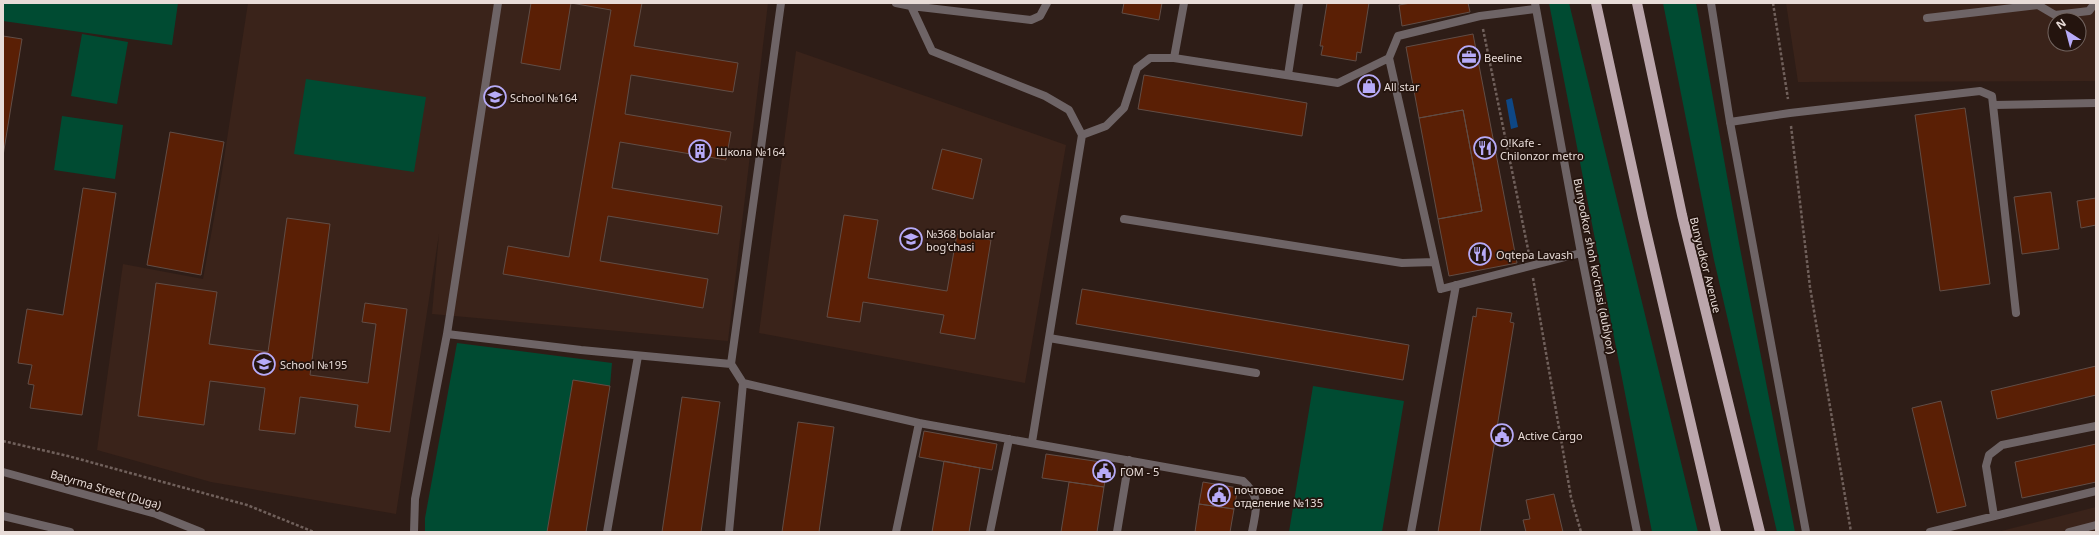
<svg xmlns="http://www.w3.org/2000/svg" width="2099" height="535" font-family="'Noto Sans',sans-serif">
<rect width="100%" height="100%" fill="#2e1d17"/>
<!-- built -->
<path fill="#3a231a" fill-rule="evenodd" d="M 248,3 L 768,3 L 728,341 L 432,314 L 439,234 L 396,514 L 211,482 L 97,450 L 123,264 L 203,279 L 219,191 Z
M 1786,3 L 2096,3 L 2096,81 L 1798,82 ZM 2055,20 L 2079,20 L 2079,44 L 2055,44 Z
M 796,51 L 1066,145 L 1025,383 L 759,333 Z
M 2096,507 L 2096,532 L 1998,532 L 2009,529 Z"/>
<!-- green -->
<path fill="#004b32" d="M 3,3 L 178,3 L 172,45 L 3,21 Z
M 1549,3 L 1569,3 L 1698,532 L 1652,532 Z
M 1663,3 L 1696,3 L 1739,243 L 1795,532 L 1777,532 L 1714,260 Z
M 82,34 L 128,42 L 117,104 L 71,96 Z
M 306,79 L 426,97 L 414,172 L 294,154 Z
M 62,116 L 123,125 L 115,179 L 54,170 Z
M 457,343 L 612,363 L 610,386 L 573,380 L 547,532 L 425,532 L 425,518 Z
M 1313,386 L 1404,401 L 1382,532 L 1289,532 Z"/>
<!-- water -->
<path fill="#0e4785" d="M 1512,98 L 1518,127 L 1511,129 L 1506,100 Z"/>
<!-- building -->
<path fill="#5a1f05" stroke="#614d46" d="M 531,3 L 571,3 L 560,70 L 521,63 Z
M 571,3 L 642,3 L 634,46 L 738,63 L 733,92 L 631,75 L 625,114 L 731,132 L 726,160 L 620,142 L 612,188 L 722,206 L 718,234 L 608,216 L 600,261 L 708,279 L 703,308 L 503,274 L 508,246 L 569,257 L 611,10 Z
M 1124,3 L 1162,3 L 1159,20 L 1122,13 Z
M 1327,3 L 1369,3 L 1361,53 L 1357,52 L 1356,61 L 1321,55 L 1323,46 L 1320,46 Z
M 1411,3 L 1468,3 L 1470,12 L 1402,26 L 1399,5 Z
M 1473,34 L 1517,263 L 1449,276 L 1438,219 L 1482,211 L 1463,110 L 1419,118 L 1406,47 Z
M 3,36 L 22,39 L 3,156 Z
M 1144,75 L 1307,103 L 1302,136 L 1138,109 Z
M 1965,108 L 1990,284 L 1940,291 L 1915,115 Z
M 1463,110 L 1482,211 L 1438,219 L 1419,118 Z
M 170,132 L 224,142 L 201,275 L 147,265 Z
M 942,149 L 982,159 L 973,199 L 932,189 Z
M 83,188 L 116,193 L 82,415 L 30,408 L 34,385 L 28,384 L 32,365 L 18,363 L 27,309 L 63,315 Z
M 2051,192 L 2059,249 L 2022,254 L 2014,197 Z
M 2096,198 L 2096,225 L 2081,228 L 2077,201 Z
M 844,215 L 878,220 L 868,278 L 947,291 L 957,234 L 991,240 L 975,339 L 940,333 L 944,315 L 863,302 L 860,322 L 827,317 Z
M 287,218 L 330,224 L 310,375 L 368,383 L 376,324 L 362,322 L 365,303 L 407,309 L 390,432 L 355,427 L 358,405 L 300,397 L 295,434 L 259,430 L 265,388 L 210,381 L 204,425 L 138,416 L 156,283 L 217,292 L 209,344 L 268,352 Z
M 1082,289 L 1409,345 L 1403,380 L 1076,324 Z
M 1477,308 L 1512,313 L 1510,322 L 1514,323 L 1480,532 L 1438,532 L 1473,316 L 1476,317 Z
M 2096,366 L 2096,395 L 1997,419 L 1991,391 Z
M 573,380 L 610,386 L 586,532 L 547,532 Z
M 682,397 L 720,402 L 701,532 L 662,532 Z
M 1941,401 L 1966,506 L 1937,513 L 1912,408 Z
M 798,422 L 834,427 L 819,532 L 782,532 Z
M 924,431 L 997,444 L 992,470 L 919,457 Z
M 2096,444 L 2096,482 L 2022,498 L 2015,462 Z
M 1046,454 L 1108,463 L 1104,487 L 1042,478 Z
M 944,461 L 980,468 L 969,532 L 932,532 Z
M 1069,482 L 1104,487 L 1097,532 L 1061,532 Z
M 1203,482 L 1238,488 L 1234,509 L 1199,504 Z
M 1554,494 L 1563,532 L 1526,532 L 1523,520 L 1530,519 L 1526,500 Z
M 1199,504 L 1234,509 L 1230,532 L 1195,532 Z"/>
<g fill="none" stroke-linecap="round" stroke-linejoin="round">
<!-- path -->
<path stroke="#70605b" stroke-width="2.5" stroke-dasharray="3 2" stroke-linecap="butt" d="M 1773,3 L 1788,99
M 1483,29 L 1529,254
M 1791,126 L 1810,287 L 1851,532
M 1533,278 L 1571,497 L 1581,532
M 3,441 L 68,456 L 247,505 L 314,532"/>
<!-- service -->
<path stroke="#6e6466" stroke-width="8" d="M 896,3 L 911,6 L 932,51 L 1045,96 L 1069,110 L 1082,135
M 912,3 L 911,6 L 1031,20 L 1040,16 L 1047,3
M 1927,18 L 2038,5 L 2055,15 L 2089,11 L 2095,3
M 1174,58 L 1184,3
M 1389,58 L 1441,289 L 1581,253
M 1288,75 L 1299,3
M 1994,105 L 2096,103
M 1730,122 L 1790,113 L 1980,91 L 1992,96 L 2016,313
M 1124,219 L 1402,263 L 1435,262
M 447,334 L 581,350 L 731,364 L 743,383 L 919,423 L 896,532
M 1049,338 L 1256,373
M 731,364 L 781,3
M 919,423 L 1243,481 C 1262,498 1256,509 1252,532
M 1032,442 L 1082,135 L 1106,126 L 1124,108 L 1137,68 L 1150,58 L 1174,58 L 1338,83 L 1389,58 L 1398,36 L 1480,16 L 1535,9
M 3,516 L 70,532
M 1994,516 L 1986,466 L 1989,455 L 2002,445 L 2096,426
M 414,532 L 415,499 L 447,334 L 498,3
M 607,532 L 638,356
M 729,532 L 743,383
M 990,532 L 1009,439
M 1117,532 L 1129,460
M 1411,532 L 1456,285
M 1930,532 L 2096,491
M 2069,532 L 2096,525"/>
<!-- minor -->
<path stroke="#6e6466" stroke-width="8" d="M 3,472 L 156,514 L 201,532"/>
<!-- tertiary -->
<path stroke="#6e6466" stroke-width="8" d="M 1535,3 L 1581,253 L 1637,532
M 1711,3 L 1730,122 L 1806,532"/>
<!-- primary -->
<path stroke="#bba6ac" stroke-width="10" d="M 1596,3 L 1643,218 L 1716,532
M 1637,3 L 1682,215 L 1760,532"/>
</g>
<!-- icons -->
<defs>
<g id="office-ring" transform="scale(1.15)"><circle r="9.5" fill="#24140e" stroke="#b7abf8" stroke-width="1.5"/><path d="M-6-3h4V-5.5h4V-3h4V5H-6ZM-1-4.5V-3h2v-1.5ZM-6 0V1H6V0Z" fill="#b7abf8"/></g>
<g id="shop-ring" transform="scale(1.15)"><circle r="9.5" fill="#24140e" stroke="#b7abf8" stroke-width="1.5"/><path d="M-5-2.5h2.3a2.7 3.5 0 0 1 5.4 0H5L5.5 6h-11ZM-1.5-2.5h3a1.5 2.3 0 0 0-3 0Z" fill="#b7abf8"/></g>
<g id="school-ring" transform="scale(1.15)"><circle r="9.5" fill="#24140e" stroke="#b7abf8" stroke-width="1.5"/><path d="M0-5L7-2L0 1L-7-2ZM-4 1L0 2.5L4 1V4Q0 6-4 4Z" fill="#b7abf8"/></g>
<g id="restaurant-ring" transform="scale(1.15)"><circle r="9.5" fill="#24140e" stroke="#b7abf8" stroke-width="1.5"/><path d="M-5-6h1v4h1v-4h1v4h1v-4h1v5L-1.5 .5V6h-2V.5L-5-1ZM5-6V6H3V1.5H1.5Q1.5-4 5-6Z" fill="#b7abf8"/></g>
<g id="building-ring" transform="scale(1.15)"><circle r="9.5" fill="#24140e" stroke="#b7abf8" stroke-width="1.5"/><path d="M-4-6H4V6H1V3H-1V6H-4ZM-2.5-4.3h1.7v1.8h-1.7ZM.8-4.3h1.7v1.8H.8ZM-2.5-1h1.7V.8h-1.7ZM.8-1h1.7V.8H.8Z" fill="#b7abf8"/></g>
<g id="civic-ring" transform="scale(1.15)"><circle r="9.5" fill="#24140e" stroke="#b7abf8" stroke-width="1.5"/><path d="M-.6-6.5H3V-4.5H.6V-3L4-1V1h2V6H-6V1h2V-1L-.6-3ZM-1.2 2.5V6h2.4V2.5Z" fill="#b7abf8"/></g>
</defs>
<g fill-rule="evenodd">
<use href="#office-ring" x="1469" y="57"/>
<use href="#shop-ring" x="1369" y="86"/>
<use href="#school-ring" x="495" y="97"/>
<use href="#restaurant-ring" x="1485" y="148"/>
<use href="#building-ring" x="700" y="151"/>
<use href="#school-ring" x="911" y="239"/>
<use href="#restaurant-ring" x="1480" y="254"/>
<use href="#school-ring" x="264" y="364"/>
<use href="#civic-ring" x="1502" y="435"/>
<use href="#civic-ring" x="1104" y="471"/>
<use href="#civic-ring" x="1219" y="495"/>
</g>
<g text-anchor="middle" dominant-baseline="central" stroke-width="3.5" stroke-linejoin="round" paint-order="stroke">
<!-- poi labels -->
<g font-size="11" fill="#e8dcd8" stroke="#24140e" text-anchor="start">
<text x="1484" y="57">Beeline</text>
<text x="1384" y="86">All star</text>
<text x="510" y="97">School №164</text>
<text x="1500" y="142">O!Kafe -<tspan x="1500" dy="13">Chilonzor metro</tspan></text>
<text x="716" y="151">Школа №164</text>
<text x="926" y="233">№368 bolalar<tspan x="926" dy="13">bog'chasi</tspan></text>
<text x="1496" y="254">Oqtepa Lavash</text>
<text x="280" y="364">School №195</text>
<text x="1518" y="435">Active Cargo</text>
<text x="1120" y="471">ГОМ - 5</text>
<text x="1234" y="489">почтовое<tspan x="1234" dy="13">отделение №135</tspan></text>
</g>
<!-- street labels -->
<g font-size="11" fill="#e8dcd8" stroke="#24140e">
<text transform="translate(1706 265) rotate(76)">Bunyudkor Avenue</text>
<text transform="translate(1595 266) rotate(79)">Bunyodkor shoh koʻchasi (dublyor)</text>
<text transform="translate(106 489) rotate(16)">Batyrma Street (Duga)</text>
</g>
</g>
<!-- border -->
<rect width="2099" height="535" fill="none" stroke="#e8dcd8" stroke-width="8"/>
<!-- north arrow -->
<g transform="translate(2067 32) rotate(324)"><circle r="19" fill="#24140e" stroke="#72645f"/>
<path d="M0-3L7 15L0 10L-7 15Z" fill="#b7abf8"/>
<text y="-6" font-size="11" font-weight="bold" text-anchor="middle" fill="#e8dcd8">N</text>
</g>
</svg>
